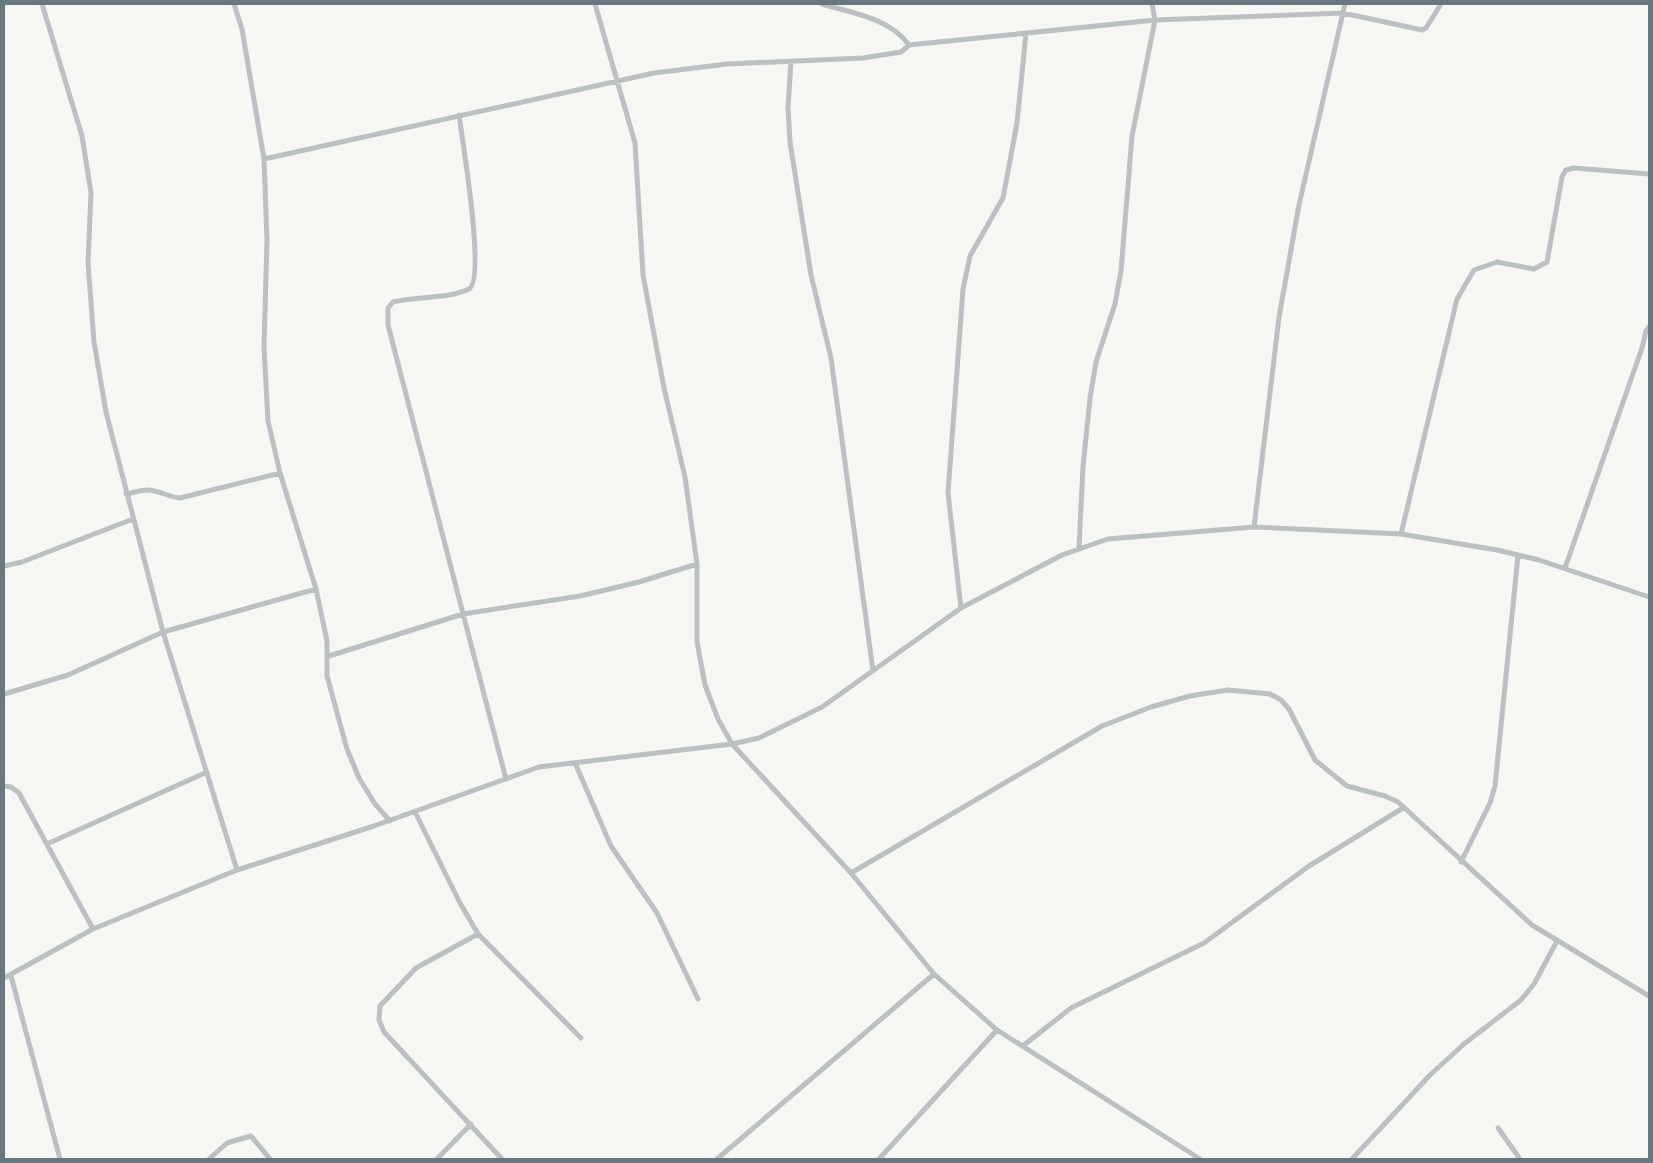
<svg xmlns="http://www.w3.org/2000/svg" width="1653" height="1163" font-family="'Noto Sans',sans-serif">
<rect width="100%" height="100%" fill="#f6f6f3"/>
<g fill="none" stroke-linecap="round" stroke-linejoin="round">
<!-- minor -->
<path stroke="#bbc0c3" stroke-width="5" d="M 42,4 L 82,136 L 91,193 L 88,263 L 94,342 L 106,412 L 163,632 L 237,870
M 234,4 L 242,29 L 264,159 L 267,240 L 264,347 L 268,421 L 280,473 L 316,589 L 327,641 L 327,676 L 347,749 L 359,778 L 375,804 L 390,821
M 595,4 L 635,143 L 643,275 L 664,388 L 685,477 L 697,564 L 697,642 L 705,685 L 718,719 L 732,744 L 851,873 L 934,974 L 997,1030 L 1200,1159
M 822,4 C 852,13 890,18 909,45
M 791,62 L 788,107 L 790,142 L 811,275 L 831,358 L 873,671
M 459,115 C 462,138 486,279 469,289 C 449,299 416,296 393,302 L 388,308 L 388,325 L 506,779
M 264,159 L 654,73 L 727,64 L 863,58 L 901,52 L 909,45 L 1155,20 L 1343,13 L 1422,30 L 1426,28 L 1441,4
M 126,494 C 133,493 140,490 147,490 C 159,490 168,497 180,498 L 280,473
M 1254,527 L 1279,317 L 1299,205 L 1345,4
M 1401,534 L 1457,299 L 1474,270 L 1497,262 L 1534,269 L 1547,262 L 1562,177 L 1566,170 L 1574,168 L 1649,174
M 1079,548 L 1083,467 L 1090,398 L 1096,362 L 1115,304 L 1121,271 L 1132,136 L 1155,20 L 1152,4
M 4,566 L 22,562 L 133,519
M 1565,568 L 1642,348 L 1646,331 L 1649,327
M 961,608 L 948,493 L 963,289 L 970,256 L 1003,198 L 1017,123 L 1026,33
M 329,656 L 463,614 L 580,596 L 639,582 L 697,564
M 4,694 L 68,675 L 163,632 L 316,589
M 575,763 L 611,846 L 657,913 L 698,999
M 4,786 L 11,787 L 19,793 L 93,929
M 415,812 L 460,903 L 478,934 L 581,1038
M 47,844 L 207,772
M 1461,862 L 1490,803 L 1495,786 L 1518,555
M 851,873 L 1102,726 L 1151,707 L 1190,696 L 1228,690 L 1270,694 L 1281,700 L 1289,709 L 1315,760 L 1347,786 L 1385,796 L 1398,802 L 1532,925 L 1649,996
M 478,934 L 416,968 L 380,1006 L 379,1020 L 384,1032 L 502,1159
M 11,976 L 60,1159
M 4,978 L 93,929 L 237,870 L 374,826 L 539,767 L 732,744 L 759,738 L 822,707 L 961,608 L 1062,555 L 1108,539 L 1254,527 L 1401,534 L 1497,550 L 1539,560 L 1649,597
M 1024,1045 L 1071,1008 L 1204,943 L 1309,866 L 1403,808
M 1498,1128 L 1520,1159
M 209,1159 L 227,1143 L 251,1136 L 270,1159
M 437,1159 L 471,1124
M 717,1159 L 934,974
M 879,1159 L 997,1030
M 1352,1159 L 1430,1075 L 1464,1044 L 1521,1000 L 1534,984 L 1557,941"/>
</g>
<!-- border -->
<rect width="1653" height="1163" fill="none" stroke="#687881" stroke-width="10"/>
</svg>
